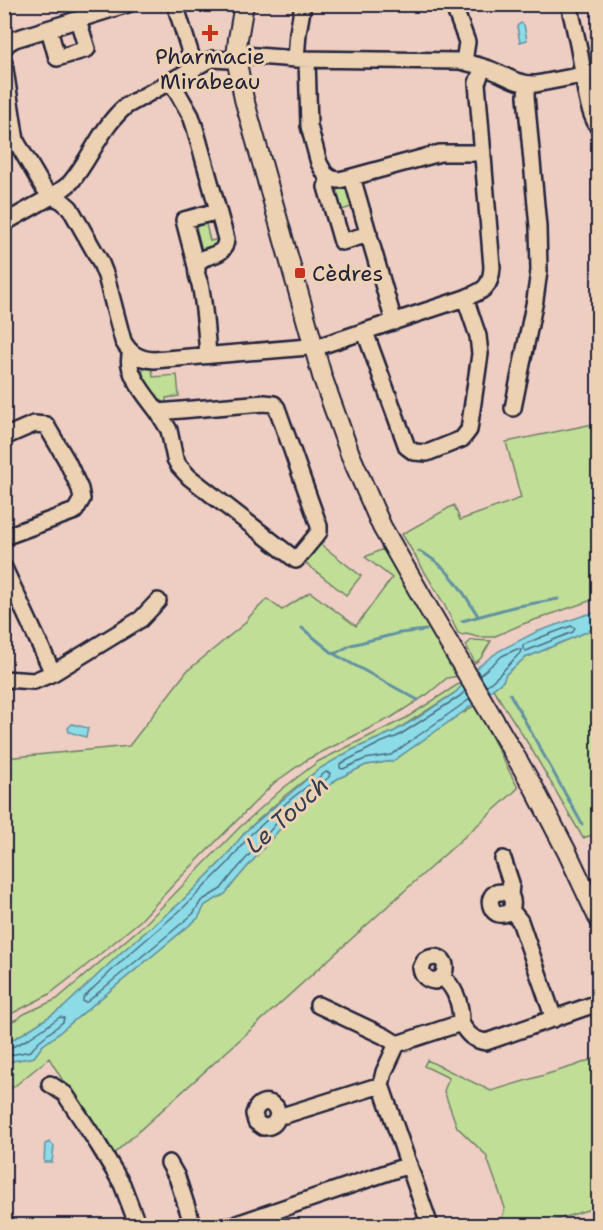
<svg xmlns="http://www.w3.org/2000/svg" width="603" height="1230" font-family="'Shantell Sans',sans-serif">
<rect width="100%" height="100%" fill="#eecec3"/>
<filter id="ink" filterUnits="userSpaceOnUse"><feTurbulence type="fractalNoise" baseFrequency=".0167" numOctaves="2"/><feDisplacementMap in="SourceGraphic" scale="12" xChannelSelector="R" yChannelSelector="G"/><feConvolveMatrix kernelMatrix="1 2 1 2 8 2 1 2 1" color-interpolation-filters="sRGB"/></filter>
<g filter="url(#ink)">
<!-- green -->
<path fill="#c0de96" stroke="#718068" stroke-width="1.5" d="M 347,186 L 354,206 L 336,212 L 332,190 Z
M 205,220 L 210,241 L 219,239 L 217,245 L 202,250 L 195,223 Z
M 147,368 L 152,369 L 153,377 L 177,375 L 179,396 L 166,398 L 166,406 C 155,403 140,382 143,370 Z
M 598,423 L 598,598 L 523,624 L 493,637 L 478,637 L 466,634 L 462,635 L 458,633 L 444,604 L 402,534 L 454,505 L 460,520 L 521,498 L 506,442 Z
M 319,543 L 361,576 L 346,595 L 304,562 Z
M 383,549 L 459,676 L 447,678 L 428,694 L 392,717 L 308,759 L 274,783 L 174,884 L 141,920 L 82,969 L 48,995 L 5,1017 L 5,758 L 129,746 L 187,671 L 244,624 L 250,616 L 267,599 L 282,610 L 310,592 L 356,626 L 392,578 L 365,557 Z
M 598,627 L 598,834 L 589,836 L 583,838 L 529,745 L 493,689 L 503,681 L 506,674 L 525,658 Z
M 472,640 L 491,641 L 481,658 L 475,663 L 466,645 Z
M 460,683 L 462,686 L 456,692 L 395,731 L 352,750 L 319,769 L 288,793 L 246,831 L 224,859 L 180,903 L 123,951 L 64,1007 L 24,1033 L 5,1044 L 5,1024 L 17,1019 L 24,1014 L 57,999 L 146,923 L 239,828 L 282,789 L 319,761 L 406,718 Z
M 475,705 L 518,788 L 514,792 L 110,1157 L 49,1058 L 5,1094 L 5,1065 L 12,1061 L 34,1057 L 43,1045 L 54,1037 L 198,918 L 205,905 L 225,894 L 236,880 L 285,823 L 337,779 L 366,765 L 393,761 L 463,712 L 464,713 Z
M 598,1057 L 598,1201 L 596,1202 L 597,1207 L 540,1225 L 500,1225 L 505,1208 L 486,1155 L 457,1127 L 444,1091 L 449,1078 L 424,1066 L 427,1060 L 491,1091 L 574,1066 Z"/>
<!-- water -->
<path fill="#8cdce8" stroke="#6292a3" stroke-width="1.5" d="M 521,23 L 524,25 L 527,40 L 520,42 L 517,26 Z
M 598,612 L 598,627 L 525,658 L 506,674 L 503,681 L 463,712 L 393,761 L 366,765 L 337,779 L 285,823 L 236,880 L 225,894 L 205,905 L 198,918 L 54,1037 L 43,1045 L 34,1057 L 12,1061 L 5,1065 L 5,1044 L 24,1033 L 64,1007 L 123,951 L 180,903 L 224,859 L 246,831 L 319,769 L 352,750 L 395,731 L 419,717 L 456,692 L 479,666 L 499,651 L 536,632 L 585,615 Z
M 72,724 L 88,728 L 86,737 L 69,732 L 68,728 Z
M 50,1142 L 54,1146 L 52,1162 L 44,1162 L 45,1144 Z"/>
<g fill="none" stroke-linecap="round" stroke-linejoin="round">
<!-- shore -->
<path stroke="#4c6c80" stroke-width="1.5" d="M 571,626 L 575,628 L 573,632 L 526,651 L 523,649 L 523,645 L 539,638 Z
M 480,675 L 502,656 L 517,649 L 521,650 L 520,653 C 509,664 499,677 486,686
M 465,691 L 460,696 L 398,736 L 380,743 L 340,764 L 340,768 L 343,769 L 365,759 L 391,755 L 470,699
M 326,772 L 330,773 L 329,777 L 281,818 L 231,876 L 221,889 L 201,901 L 193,914 L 87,1002 L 83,1002 L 83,998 L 127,956 L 184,907 L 228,863 L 250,835 L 292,798 Z
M 4,1049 C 22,1046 45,1027 60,1017 L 64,1018 L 63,1022 L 39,1041 L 31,1051 L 10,1055 L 4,1058"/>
<!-- stream -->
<path stroke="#6292a3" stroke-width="3" d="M 419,551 C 448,565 462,590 478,616
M 462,621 L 513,607 L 558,599
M 302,628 L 334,654 L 418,700
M 334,654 L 351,645 L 400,633 L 426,630
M 510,694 L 582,824"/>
<!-- minor casing -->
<g stroke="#22223b" stroke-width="20">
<path id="minor" d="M 175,4 L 195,68
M 453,4 L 467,42 L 464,62
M 569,4 C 573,21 577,38 580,55 C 585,81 585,105 598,127
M 49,29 L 57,58 L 87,49 L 78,20
M 4,48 L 8,43 L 15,39 L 128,4
M 296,59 L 298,33 L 303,4
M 307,59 L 309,126 L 319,163 L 325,174 L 332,179 L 339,180 L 352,177 L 394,322
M 4,63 L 16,141 L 43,187 L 52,196 L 4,223
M 483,67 L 477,83 L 492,267 C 491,288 483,291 465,298 L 320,346 L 154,360 C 139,359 130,354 123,341 L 106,276 L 100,261 L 70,208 L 62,201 L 52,196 C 58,192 65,188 71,182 C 91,158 101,127 126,106 L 205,62 L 213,59 L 229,60 L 245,55 L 296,59 L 459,61 C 468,63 478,65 486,68 C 505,74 516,85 536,84 L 598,72
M 171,81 L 191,116 L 195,128 L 226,239 C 225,261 201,251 197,266 C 195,271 198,279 200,284 C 205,308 206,331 208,355
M 329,177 L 326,187 L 342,242 L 369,234
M 352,177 L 440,153 L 483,153
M 197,270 L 184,220 L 218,211
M 365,332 L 407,447 L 414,452 L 427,453 L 462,439 L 469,430 L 480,354 L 478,336 L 465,298
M 131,353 C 123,371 148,398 158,412
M 264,403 L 274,404 L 277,408 L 319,526 L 319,532 L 296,560 L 189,477 L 179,466 L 175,459 L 169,430 L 158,412 Z
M 513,408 L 535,300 L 539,271 L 538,227 L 526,96 L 527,84
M 4,437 L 34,424 L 46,425 L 67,461 L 80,489 L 82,499 L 75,511 L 4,537
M 4,568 L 53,673 L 34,681 L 4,679
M 53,673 L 141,619 L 158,601
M 503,859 L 511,883 L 510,896
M 511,910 C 492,926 481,892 501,892 C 512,891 514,902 511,910 L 520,921 L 554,1019
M 442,977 L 435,981 C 427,980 422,976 421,968 L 425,960 C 439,952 451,962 442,977 C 456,988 461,1006 461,1023
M 318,1005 L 384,1036 L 397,1044
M 50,1084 L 65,1094 L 98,1144 L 122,1184 L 138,1226
M 278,1115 C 276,1124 271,1127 263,1127 L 256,1122 L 254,1114 C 257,1102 267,1099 276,1107 L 278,1115 L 285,1115 L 381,1085
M 169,1163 L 177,1177 L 193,1226
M 231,1226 L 409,1165
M 430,1226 L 381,1085 L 384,1072 L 397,1044 L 461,1023 C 467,1034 473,1040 486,1042 L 598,1003"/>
</g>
<!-- major casing -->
<g stroke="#22223b" stroke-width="22">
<path id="major" d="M 244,4 L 238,39 L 236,57 L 244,99 L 322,376 L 350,454 L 382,527 L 430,611 L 534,788 L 568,854 L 598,918"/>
</g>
<!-- minor -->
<use href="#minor" stroke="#ecd2b3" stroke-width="15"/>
<!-- major -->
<use href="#major" stroke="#ecd2b3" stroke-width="18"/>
</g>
</g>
<!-- markers -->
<g fill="#c8321e" stroke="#ecd2b3" stroke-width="2">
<path d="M207 24h6v6h6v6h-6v6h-6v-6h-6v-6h6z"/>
<rect x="294" y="267" width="12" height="12" rx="3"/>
</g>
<g text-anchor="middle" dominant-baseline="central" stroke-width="6" stroke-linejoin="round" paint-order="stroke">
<!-- poi labels -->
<g font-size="22" fill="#22223b" stroke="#ecd2b3">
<text x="210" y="56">Pharmacie<tspan x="210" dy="25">Mirabeau</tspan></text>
<text x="312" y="273" text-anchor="start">Cèdres</text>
</g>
<!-- water labels -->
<g font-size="24" font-style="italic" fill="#323e55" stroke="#ecd2b3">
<text transform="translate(287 815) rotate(-42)">Le Touch</text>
</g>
</g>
<!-- margin -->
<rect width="603" height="1230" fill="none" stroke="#ecd2b3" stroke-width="24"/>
<rect x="12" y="12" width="579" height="1206" fill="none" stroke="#22223b" stroke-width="2" filter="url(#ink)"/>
</svg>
